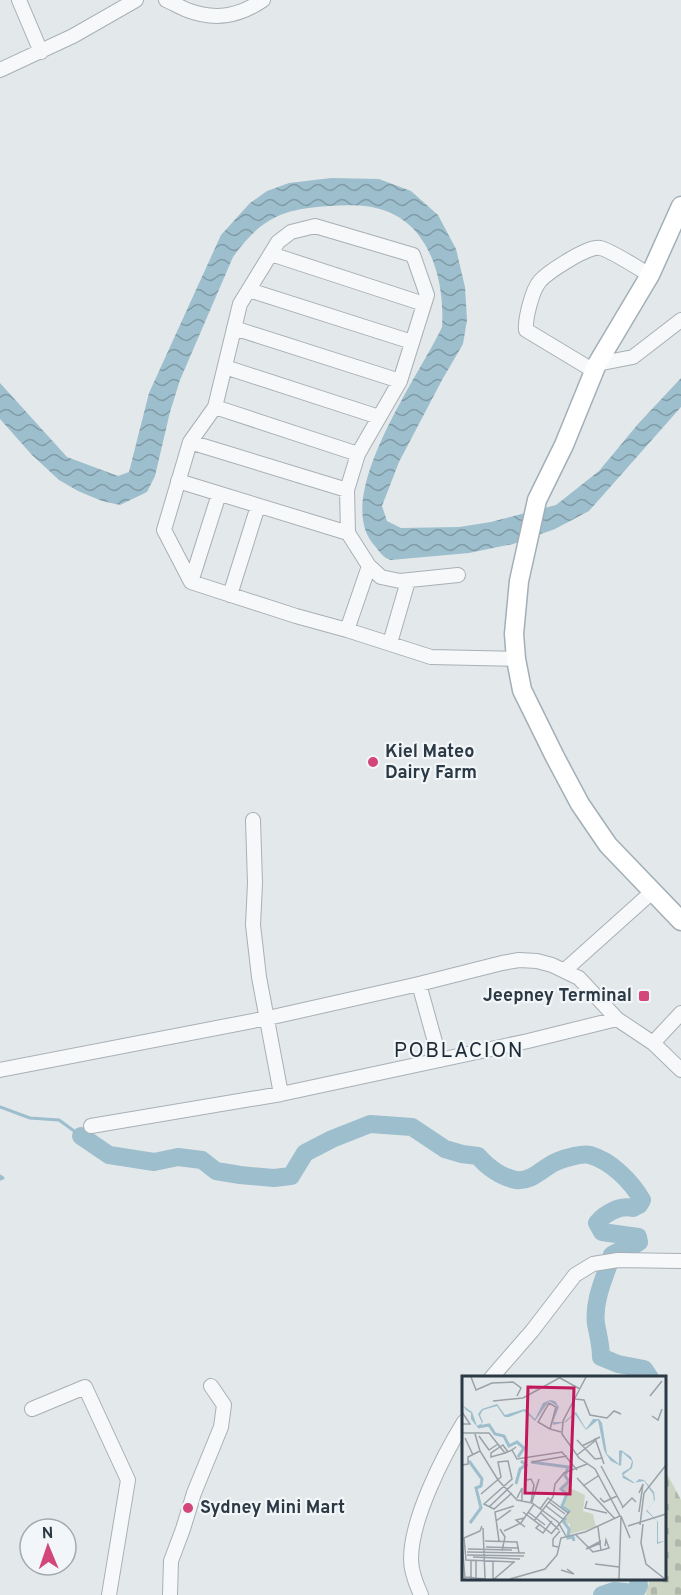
<svg xmlns="http://www.w3.org/2000/svg" width="681" height="1595" font-family="Overpass,sans-serif">
<defs>
<pattern id="cemetery-stones" width="16" height="16" patternUnits="userSpaceOnUse" patternTransform="scale(1.5)"><rect width="16" height="16" fill="#ccd5c4"/><path d="M2 7V4a2 2 0 0 1 4 0v3zM10 15v-3a2 2 0 0 1 4 0v3z" fill="#afb8aa"/></pattern>
<pattern id="water-waves" width="16" height="10" patternUnits="userSpaceOnUse" patternTransform="scale(1.5)"><rect width="16" height="10" fill="#9dbecc"/><path d="M0 5q4-4 8 0t8 0" fill="none" stroke="#809ba7"/></pattern>
</defs>
<rect width="100%" height="100%" fill="#e3e8eb"/>
<!-- cemetery -->
<path fill="url(#cemetery-stones)" d="M 665,1470 L 681,1500 L 681,1595 L 646,1595 L 650,1579 L 664,1578 Z"/>
<!-- water -->
<path fill="url(#water-waves)" d="M 331,178 L 379,179 L 411,191 L 438,215 L 456,249 L 465,287 L 467,320 L 463,344 L 442,380 L 399,462 L 382,506 L 387,521 L 401,528 L 459,527 L 491,522 L 556,505 L 599,471 L 638,424 L 681,378 L 681,407 L 589,511 L 555,529 L 513,544 L 469,553 L 391,560 C 383,558 379,551 374,545 C 331,496 420,375 442,327 C 445,283 431,225 383,210 C 366,204 347,205 329,206 C 282,209 261,218 233,257 L 180,380 L 170,412 L 155,476 L 147,492 L 120,505 L 102,501 L 78,491 L 59,480 L 32,455 L 0,419 L 0,383 L 67,457 L 118,476 L 129,472 L 149,393 L 221,235 L 250,203 L 267,191 L 289,183 Z"/>
<g fill="none" stroke-linecap="round" stroke-linejoin="round">
<!-- stream -->
<path stroke="#9dbecc" stroke-width="3" d="M 0,1107 L 30,1118 L 59,1120 L 81,1136
M 0,1176 L 3,1178 L 0,1179"/>
<!-- river -->
<path stroke="#9dbecc" stroke-width="18" d="M 81,1136 L 109,1155 L 154,1162 L 178,1157 L 202,1160 L 216,1171 L 240,1175 L 274,1178 L 291,1176 L 305,1153 L 332,1139 L 370,1124 L 412,1127 L 445,1149 L 462,1154 L 478,1156 C 487,1167 501,1177 516,1180 C 533,1182 544,1166 558,1161 C 565,1158 583,1153 590,1155 C 611,1161 631,1181 642,1200 L 639,1205 L 633,1208 C 620,1205 605,1213 597,1223 L 602,1232 L 638,1237 L 639,1242 C 631,1248 621,1249 612,1255 C 605,1277 593,1300 596,1324 C 598,1335 601,1345 601,1357 L 618,1364 L 644,1369 L 650,1378
M 602,1595 L 614,1591 L 635,1593 L 639,1586 L 638,1578"/>
<!-- minor casing -->
<g stroke="#a8b0b6" stroke-width="16">
<path id="minor" d="M 19,0 L 41,52
M 166,0 C 173,3 180,7 187,10 C 216,21 239,16 263,0
M 0,70 L 73,36 L 136,0
M 271,254 L 424,304
M 249,290 L 412,342
M 234,328 L 400,381
M 597,364 L 633,357 L 681,320
M 225,367 L 379,417
M 594,371 L 526,330 C 525,319 532,290 540,281 C 548,272 589,245 600,248 C 611,250 639,269 650,275
M 215,407 L 358,454
M 190,442 L 347,490
M 178,481 L 348,533
M 369,566 L 381,577 L 400,581 L 458,575
M 191,582 L 219,494
M 230,595 L 258,506
M 347,630 L 296,616 L 191,582 L 164,530 L 190,442 L 215,407 L 240,304 L 278,242 L 291,232 L 315,226 L 413,255 L 427,295 L 400,381 L 358,454 L 347,490 L 348,533 L 369,566 L 347,630 L 431,657 L 516,659
M 390,643 L 408,581
M 253,820 L 255,883 L 253,925 L 259,977 L 281,1094
M 565,970 L 652,892
M 419,984 L 440,1060
M 653,1043 L 681,1013
M 0,1070 L 268,1018 L 419,984 L 502,963 L 519,960 L 537,961 L 552,965 L 579,978 L 617,1019 L 653,1043 L 681,1070
M 91,1126 L 281,1094 L 528,1041 L 617,1019
M 491,1378 L 532,1331 L 575,1275 L 593,1264 L 618,1260 L 681,1261
M 32,1409 L 85,1387 L 128,1480 L 109,1595
M 170,1595 L 171,1561 L 183,1529 L 194,1493 L 221,1427 L 224,1405 L 211,1386
M 421,1595 C 416,1584 411,1572 411,1559 C 411,1519 443,1456 464,1422"/>
</g>
<!-- major casing -->
<g stroke="#a2afb7" stroke-width="21">
<path id="major" d="M 681,206 L 650,275 L 597,364 L 564,445 L 537,500 L 519,581 L 514,634 L 516,659 L 522,690 L 555,757 L 580,804 L 608,845 L 681,921"/>
</g>
<!-- minor -->
<use href="#minor" stroke="#f6f8f9" stroke-width="14"/>
<!-- major -->
<use href="#major" stroke="#fff" stroke-width="18"/>
</g>
<!-- markers -->
<g fill="#d2467a" stroke="#f3f6f8" stroke-width="2">
<circle cx="373" cy="762" r="6"/>
<rect x="638" y="990" width="12" height="12" rx="3"/>
<circle cx="188" cy="1508" r="6"/>
</g>
<g text-anchor="middle" dominant-baseline="central" stroke-width="4.5" stroke-linejoin="round" paint-order="stroke">
<!-- poi labels -->
<g font-size="18" font-weight="bold" fill="#2a3944" stroke="#f3f6f8" text-anchor="start">
<text x="385" y="752">Kiel Mateo<tspan x="385" dy="21">Dairy Farm</tspan></text>
<text x="632" y="996" text-anchor="end">Jeepney Terminal</text>
<text x="200" y="1508">Sydney Mini Mart</text>
</g>
<!-- quarter labels -->
<g font-size="21" letter-spacing="1.5" fill="#1c2a35" stroke="#f3f6f8">
<text x="459" y="1051">POBLACION</text>
</g>
</g>
<!-- overview -->
<g transform="translate(462 1376)">
<rect width="204" height="204" fill="#e3e8eb"/>
<path d="M 105,105 L 108,112 L 123,119 L 121,135 L 131,138 L 134,151 L 108,158 L 108,148 L 101,146 L 109,135 L 101,128 L 106,116 L 101,112 Z" fill="#ccd5c4"/>
<path d="M 88,24 L 93,25 L 97,31 L 91,46 L 102,46 L 114,36 L 124,53 L 131,43 L 137,43 L 140,47 L 145,78 L 157,88 L 157,75 L 159,74 L 169,81 L 171,86 L 170,92 L 161,99 L 173,107 L 177,103 L 182,104 L 192,116 L 193,124 L 185,134 L 196,146 L 196,166 L 203,165 L 195,168 L 195,145 L 184,135 L 192,125 L 191,118 L 182,105 L 171,107 L 161,102 L 160,98 L 161,96 L 168,92 L 170,85 L 160,76 L 159,90 L 149,85 L 144,78 L 142,74 L 136,44 L 124,54 L 113,38 L 104,46 L 91,49 L 90,44 L 95,30 L 87,25 L 73,45 L 62,35 L 47,41 L 43,41 L 41,39 L 35,30 L 21,34 L 18,39 L 21,46 L 16,52 L 9,43 L 9,37 L 4,34 L 0,29 L 10,36 L 15,50 L 20,47 L 16,38 L 20,33 L 35,28 L 43,39 L 63,33 L 73,43 L 81,27 Z" fill="#9dbecc"/>
<path fill="none" stroke="#9dbecc" stroke-width="3" d="M 16,51 L 27,49 L 33,58 L 42,60 L 47,70 L 55,66 L 62,72 L 56,81M 7,85 L 20,103 L 19,110 L 14,112 L 19,132 L 8,147M 69,86 L 106,91 L 103,100 L 107,105 L 99,113 L 105,118 L 100,130 L 108,136M 54,108 L 58,93 L 64,89 L 59,85M 104,142 L 101,145 L 107,153 L 106,162 L 111,161 L 112,165"/>
<path fill="none" stroke="#99a2a8" stroke-width="1.5" d="M 9,1 L 14,14 L 30,7 L 51,6 L 59,12 L 55,20M 98,2 L 118,13M 188,20 L 200,5M 113,23 L 122,24 L 128,39 L 145,42 L 152,35 L 159,38M 31,25 L 61,22 L 99,1M 0,36 L 8,48 L 0,48M 190,40 L 196,44 L 200,33M 88,53 L 76,46 L 87,27 L 94,31 L 88,53 L 99,56M 0,57 L 27,57 L 43,77 L 50,74M 13,58 L 18,75 L 36,104 L 55,124 L 70,127 L 96,146 L 104,160M 17,60 L 27,74 L 36,68M 3,62 L 11,79M 133,62 L 142,88M 115,64 L 133,83 L 141,82M 120,70 L 138,61M 54,71 L 50,74 L 55,83 L 100,76 L 115,94M 43,77 L 29,81 L 29,77 L 41,69 L 46,76M 115,79 L 133,65M 70,86 L 105,80M 0,89 L 6,88 L 6,81 L 18,75M 139,90 L 161,131M 115,102 L 153,143M 65,104 L 69,103 L 72,109 L 69,126M 121,110 L 136,100M 177,117 L 181,108 L 177,136M 19,118 L 39,101 L 36,86 L 46,85 L 50,103 L 22,128 L 32,133 L 50,117M 55,122 L 60,112 L 60,125M 138,122 L 142,126 L 155,120M 125,125 L 123,132 L 145,137M 70,126 L 77,103M 87,126 L 103,138M 84,130 L 101,143M 27,131 L 51,108M 160,132 L 170,122 L 174,126M 78,133 L 86,122 L 106,137M 61,136 L 90,158M 66,136 L 83,149M 79,137 L 97,154M 159,140 L 168,162M 62,142 L 54,144 L 63,151M 34,145 L 49,134M 72,145 L 91,121 L 93,108 L 102,97 L 125,88M 78,148 L 74,152 L 81,157 L 90,145M 181,148 L 179,167 L 184,188 L 203,203M 178,149 L 182,117 L 204,89M 20,150 L 18,155 L 2,162 L 4,184 L 53,186M 166,150 L 204,138M 136,151 L 139,175M 21,152 L 23,202M 38,153 L 43,161 L 40,175M 42,155 L 59,147 L 72,128M 89,158 L 108,135M 114,159 L 131,176 L 144,173M 0,164 L 3,203M 23,165 L 55,166 L 57,177M 37,165 L 33,136 L 52,130M 139,165 L 124,173 L 139,167M 24,171 L 57,172M 96,171 L 91,170 L 91,163 L 98,155M 6,173 L 50,174M 143,173 L 147,172 L 144,164 L 143,170M 5,176 L 63,177M 5,179 L 62,180M 11,181 L 58,183M 133,188 L 157,191M 99,194 L 112,198 L 105,193M 3,201 L 24,203M 9,203 L 9,184M 14,203 L 14,184M 31,203 L 31,185M 32,203 L 52,186M 48,203 L 83,193 L 95,179 L 99,162 L 123,156 L 158,140 L 133,93 L 117,82 L 100,58 L 101,45 L 124,1M 157,203 L 159,141"/>
<path fill="#c2185b" fill-opacity="0.15" stroke="#c2185b" stroke-width="3" d="M 66,11 L 112,12 L 108,118 L 63,117 Z"/>
<rect width="204" height="204" fill="none" stroke="#2a3944" stroke-width="3"/>
</g>
<!-- north arrow -->
<g transform="translate(48 1547) rotate(358)"><circle r="28" fill="#f3f6f8" stroke="#a3aab0" stroke-width="1.5"/>
<path d="M0-4.5L10 22L0 15L-10 22Z" fill="#d2467a"/>
<text y="-9" font-size="16" font-weight="bold" text-anchor="middle" fill="#2a3944">N</text>
</g>
</svg>
